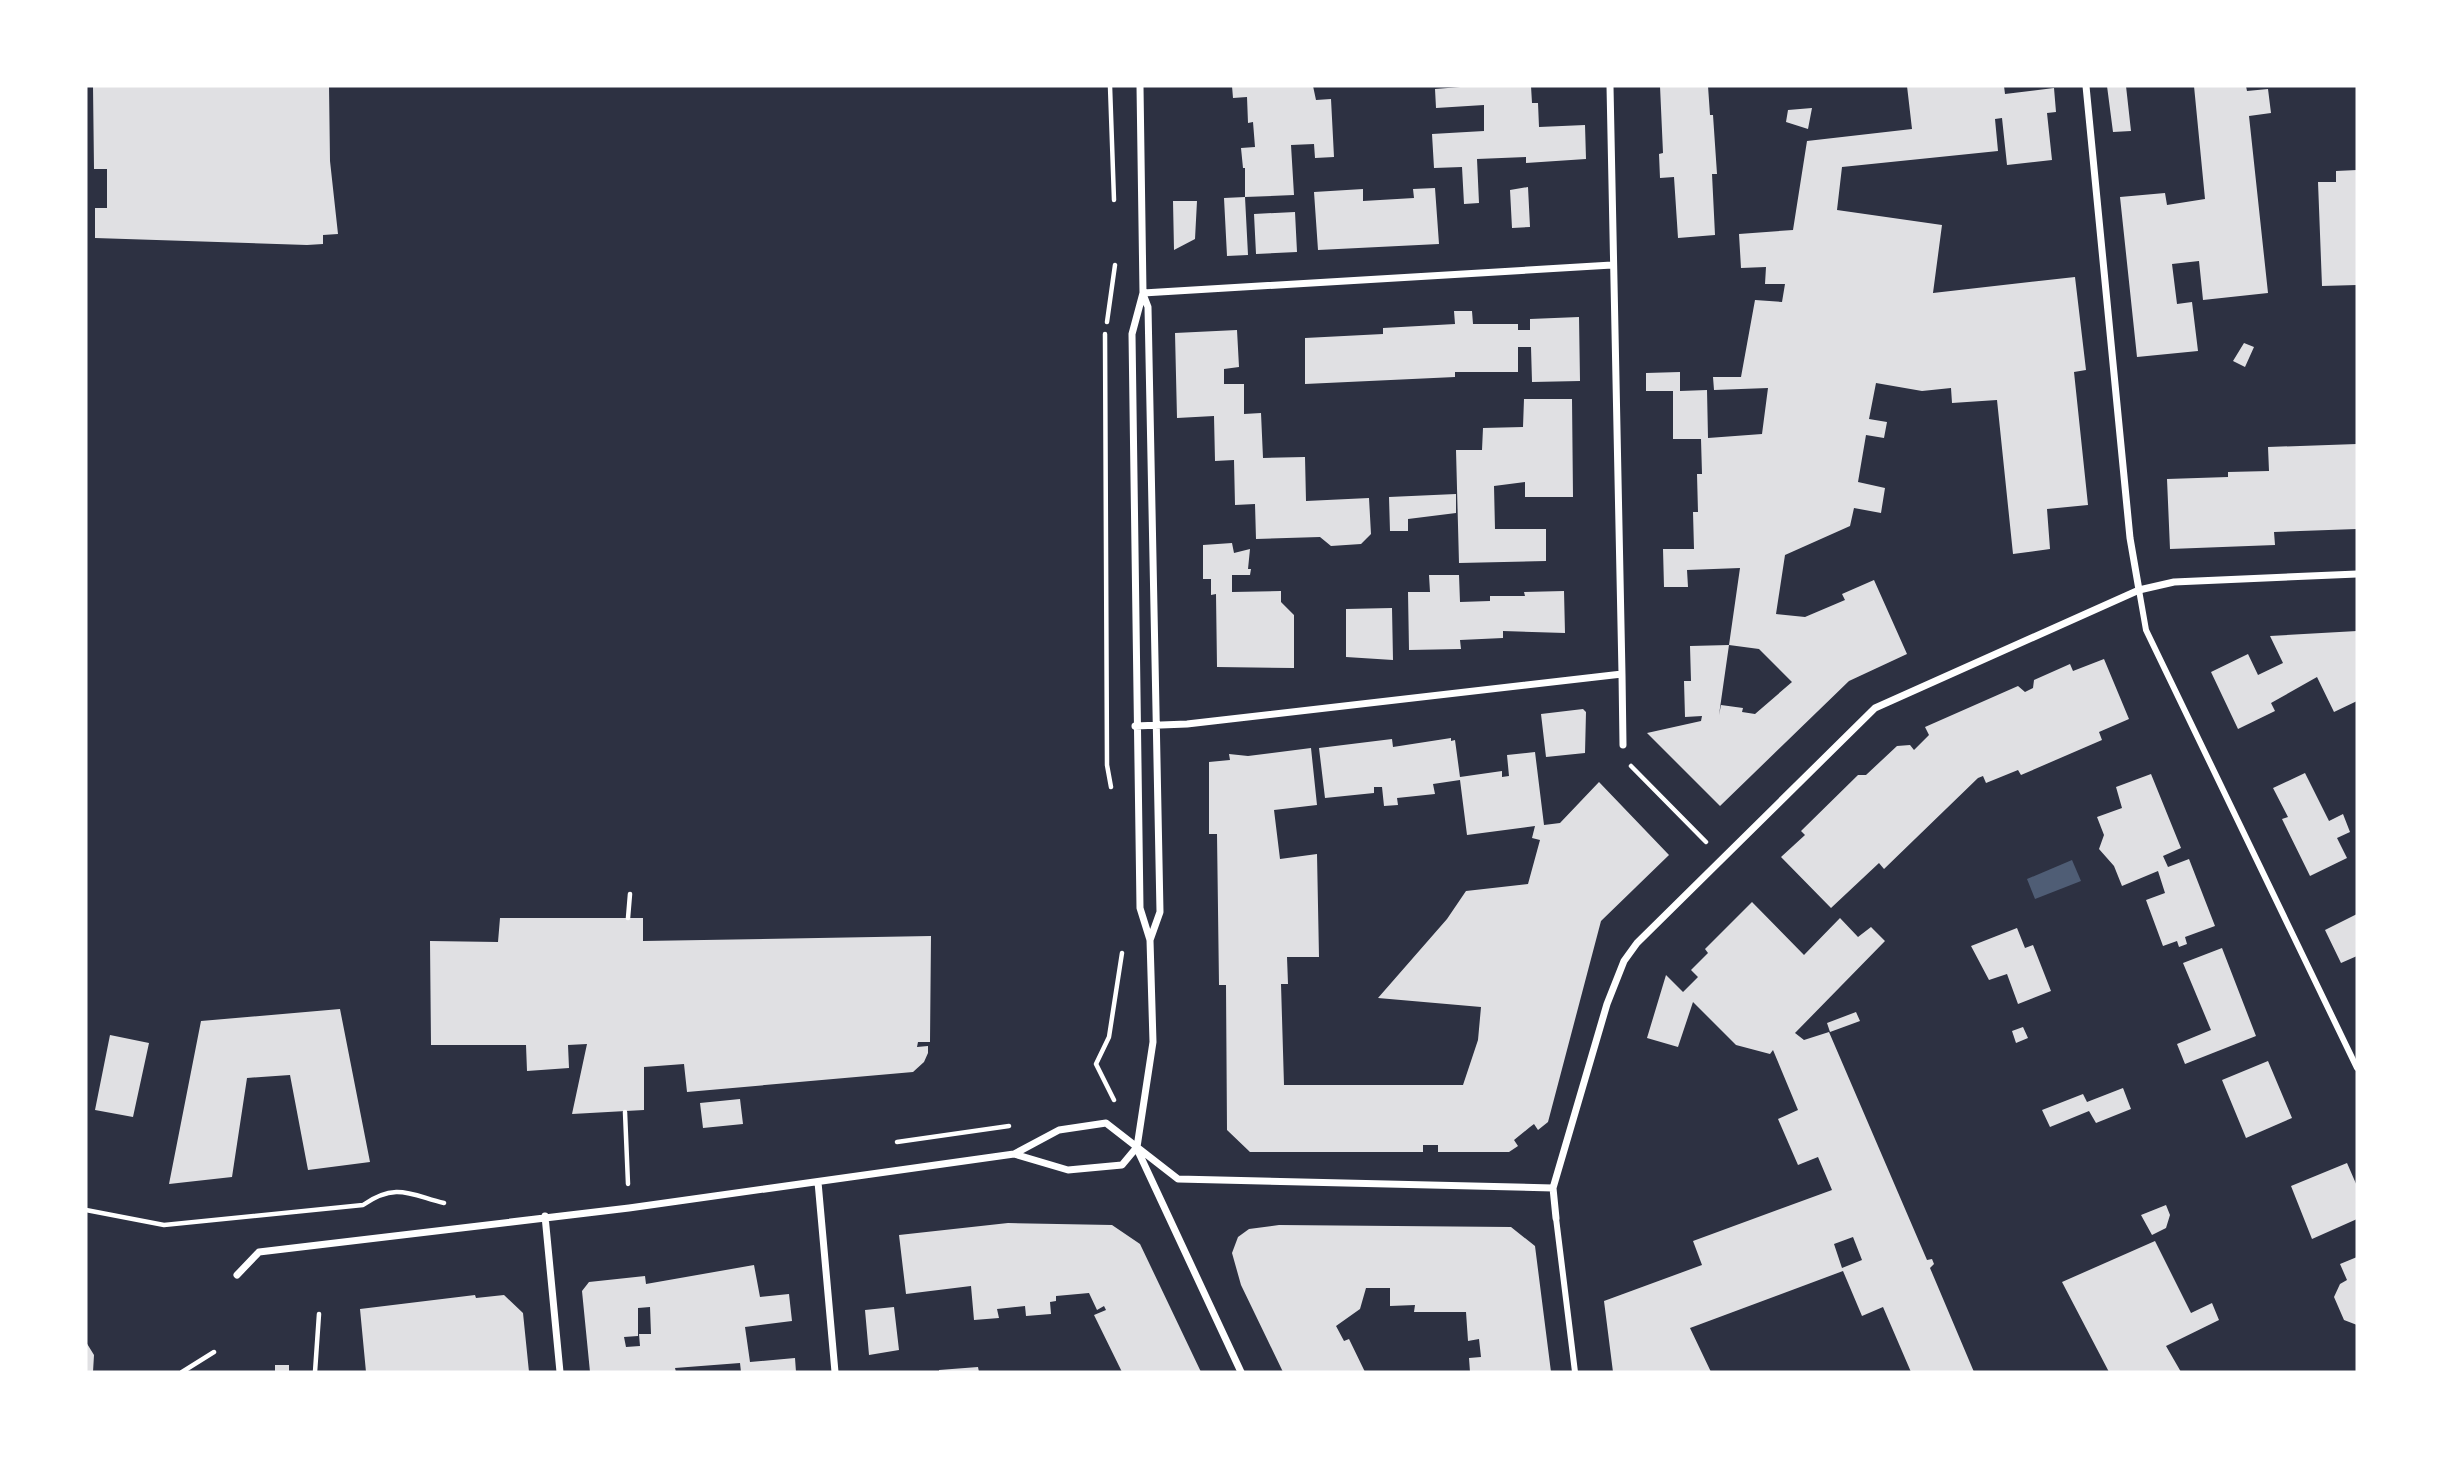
<svg xmlns="http://www.w3.org/2000/svg" width="2443" height="1458" font-family="Arial,sans-serif">
<rect width="100%" height="100%" fill="#2d3142"/>
<!-- water -->
<path fill="#4f5d75" d="M 2072,860 L 2081,881 L 2035,899 L 2027,879 Z"/>
<!-- building -->
<path fill="#e0e0e3" fill-rule="evenodd" d="M 93,86 L 329,86 L 330,161 L 338,234 L 323,235 L 323,244 L 307,245 L 95,238 L 95,208 L 107,208 L 107,169 L 94,169 Z
M 1232,86 L 1313,86 L 1316,100 L 1331,99 L 1334,157 L 1315,158 L 1314,144 L 1291,145 L 1294,195 L 1245,197 L 1245,168 L 1243,168 L 1241,148 L 1255,147 L 1253,122 L 1248,123 L 1247,97 L 1233,98 Z
M 1473,86 L 1531,86 L 1532,103 L 1538,103 L 1539,127 L 1585,125 L 1586,159 L 1526,163 L 1526,157 L 1477,159 L 1479,203 L 1464,204 L 1462,167 L 1434,168 L 1432,134 L 1484,131 L 1484,105 L 1436,108 L 1435,89 Z
M 1660,86 L 1708,86 L 1710,115 L 1713,115 L 1717,174 L 1712,174 L 1715,235 L 1678,238 L 1674,177 L 1660,178 L 1659,154 L 1663,153 Z
M 1907,86 L 2004,86 L 2005,94 L 2054,88 L 2056,112 L 2047,113 L 2052,160 L 2007,165 L 2002,118 L 1995,119 L 1998,151 L 1842,167 L 1837,210 L 1942,225 L 1933,293 L 2075,277 L 2086,370 L 2074,372 L 2088,505 L 2047,509 L 2050,549 L 2013,554 L 1997,400 L 1952,403 L 1951,388 L 1922,391 L 1876,383 L 1869,419 L 1887,422 L 1884,438 L 1866,435 L 1858,482 L 1885,488 L 1881,513 L 1854,508 L 1850,526 L 1785,555 L 1776,614 L 1805,617 L 1845,600 L 1842,594 L 1874,580 L 1907,654 L 1849,681 L 1720,806 L 1647,733 L 1701,721 L 1702,716 L 1685,717 L 1684,681 L 1691,681 L 1690,646 L 1729,645 L 1719,715 L 1721,705 L 1743,708 L 1742,712 L 1755,714 L 1792,682 L 1759,649 L 1729,645 L 1740,568 L 1687,570 L 1688,587 L 1664,587 L 1663,549 L 1694,549 L 1693,512 L 1698,512 L 1697,474 L 1702,474 L 1701,439 L 1673,439 L 1673,391 L 1646,391 L 1646,373 L 1680,372 L 1680,391 L 1707,390 L 1708,438 L 1762,434 L 1768,388 L 1714,390 L 1713,377 L 1741,377 L 1755,300 L 1782,302 L 1785,284 L 1765,284 L 1766,267 L 1741,268 L 1739,234 L 1793,230 L 1807,141 L 1912,129 Z
M 2107,86 L 2126,86 L 2131,131 L 2113,132 Z
M 2194,86 L 2246,86 L 2247,91 L 2268,89 L 2271,113 L 2249,116 L 2268,293 L 2203,300 L 2199,261 L 2172,264 L 2177,304 L 2192,302 L 2198,351 L 2137,357 L 2120,197 L 2165,193 L 2167,205 L 2205,199 Z
M 1812,108 L 1808,129 L 1786,122 L 1788,110 Z
M 2357,170 L 2357,285 L 2322,286 L 2318,182 L 2336,182 L 2336,171 Z
M 1528,187 L 1530,227 L 1512,228 L 1510,190 Z
M 1435,188 L 1439,244 L 1318,250 L 1314,192 L 1363,189 L 1363,201 L 1414,198 L 1413,189 Z
M 1245,197 L 1248,255 L 1227,256 L 1224,198 Z
M 1173,201 L 1197,201 L 1195,239 L 1174,250 Z
M 1295,212 L 1297,252 L 1256,254 L 1254,214 Z
M 1454,311 L 1472,311 L 1473,324 L 1518,324 L 1518,330 L 1530,330 L 1530,319 L 1579,317 L 1580,381 L 1532,382 L 1531,347 L 1518,347 L 1518,372 L 1455,372 L 1455,377 L 1305,384 L 1305,338 L 1383,334 L 1383,328 L 1455,324 Z
M 1237,330 L 1239,367 L 1224,369 L 1224,384 L 1244,384 L 1244,414 L 1261,413 L 1263,458 L 1305,457 L 1306,501 L 1369,498 L 1371,534 L 1361,544 L 1331,546 L 1320,537 L 1256,539 L 1255,504 L 1235,505 L 1234,460 L 1215,461 L 1214,416 L 1177,418 L 1175,333 Z
M 2244,343 L 2254,347 L 2245,367 L 2233,361 Z
M 1524,399 L 1572,399 L 1573,497 L 1525,497 L 1525,482 L 1494,486 L 1495,529 L 1546,529 L 1546,561 L 1459,563 L 1456,450 L 1482,450 L 1483,428 L 1523,427 Z
M 2357,444 L 2357,529 L 2274,532 L 2275,545 L 2170,549 L 2167,479 L 2228,477 L 2228,472 L 2269,471 L 2268,447 Z
M 1456,494 L 1456,513 L 1408,519 L 1408,531 L 1390,531 L 1389,497 Z
M 1232,543 L 1234,553 L 1250,549 L 1248,569 L 1251,569 L 1250,575 L 1232,575 L 1232,592 L 1281,591 L 1281,602 L 1294,615 L 1294,668 L 1217,667 L 1216,594 L 1211,595 L 1211,579 L 1203,579 L 1203,545 Z
M 1429,575 L 1459,575 L 1460,602 L 1490,601 L 1490,596 L 1525,596 L 1524,592 L 1564,591 L 1565,633 L 1503,631 L 1503,638 L 1460,640 L 1461,649 L 1409,650 L 1408,592 L 1430,592 Z
M 1392,608 L 1393,660 L 1346,657 L 1346,609 Z
M 2357,631 L 2357,701 L 2334,712 L 2317,677 L 2271,703 L 2275,711 L 2238,729 L 2211,672 L 2248,654 L 2258,675 L 2283,663 L 2270,636 Z
M 2104,659 L 2129,719 L 2099,732 L 2102,740 L 2021,775 L 2018,770 L 1986,783 L 1983,776 L 1978,778 L 1884,869 L 1879,863 L 1831,908 L 1781,857 L 1805,835 L 1801,831 L 1858,775 L 1866,775 L 1897,746 L 1910,745 L 1914,750 L 1929,735 L 1925,727 L 2018,686 L 2025,692 L 2033,688 L 2034,680 L 2070,664 L 2073,671 Z
M 1583,709 L 1586,712 L 1585,753 L 1546,757 L 1541,714 Z
M 1451,738 L 1451,741 L 1455,740 L 1460,777 L 1502,771 L 1502,777 L 1509,776 L 1507,755 L 1535,752 L 1544,825 L 1560,823 L 1599,782 L 1669,855 L 1601,921 L 1548,1122 L 1538,1130 L 1534,1124 L 1530,1127 L 1514,1140 L 1518,1146 L 1509,1152 L 1438,1152 L 1438,1145 L 1423,1145 L 1423,1152 L 1250,1152 L 1227,1130 L 1226,985 L 1219,985 L 1217,834 L 1209,834 L 1209,762 L 1230,760 L 1229,754 L 1248,756 L 1311,748 L 1317,805 L 1274,810 L 1280,859 L 1317,854 L 1319,957 L 1287,957 L 1288,984 L 1281,984 L 1284,1085 L 1463,1085 L 1478,1040 L 1481,1007 L 1378,998 L 1447,919 L 1466,891 L 1528,884 L 1540,840 L 1532,838 L 1535,826 L 1467,835 L 1460,780 L 1433,784 L 1435,794 L 1397,798 L 1398,805 L 1384,806 L 1382,787 L 1374,787 L 1374,793 L 1325,798 L 1319,748 L 1392,739 L 1393,747 Z
M 2305,773 L 2329,821 L 2343,814 L 2350,832 L 2337,838 L 2347,858 L 2310,876 L 2282,819 L 2288,817 L 2273,788 Z
M 2151,774 L 2181,848 L 2163,856 L 2168,867 L 2189,859 L 2215,926 L 2185,937 L 2187,944 L 2179,947 L 2177,941 L 2163,946 L 2146,900 L 2165,893 L 2158,871 L 2122,886 L 2114,866 L 2099,849 L 2104,835 L 2097,817 L 2122,808 L 2116,787 Z
M 1752,902 L 1804,955 L 1840,918 L 1858,937 L 1871,927 L 1885,941 L 1795,1033 L 1804,1040 L 1829,1032 L 1927,1260 L 1932,1259 L 1934,1264 L 1930,1268 L 1974,1372 L 1911,1372 L 1883,1307 L 1862,1316 L 1843,1271 L 1690,1328 L 1711,1372 L 1613,1372 L 1604,1301 L 1702,1265 L 1693,1241 L 1832,1190 L 1818,1157 L 1798,1165 L 1778,1119 L 1798,1110 L 1773,1050 L 1770,1054 L 1736,1045 L 1693,1002 L 1678,1047 L 1647,1038 L 1666,975 L 1683,992 L 1698,977 L 1691,970 L 1708,953 L 1705,949 ZM 1853,1237 L 1862,1260 L 1842,1268 L 1834,1244 Z
M 2357,914 L 2357,956 L 2341,963 L 2325,930 Z
M 500,918 L 643,918 L 643,941 L 931,936 L 930,1042 L 918,1042 L 917,1047 L 928,1046 L 928,1053 L 924,1062 L 913,1072 L 687,1092 L 684,1064 L 644,1067 L 644,1110 L 572,1114 L 587,1044 L 568,1045 L 569,1068 L 527,1071 L 526,1045 L 431,1045 L 430,941 L 498,942 Z
M 2017,928 L 2025,948 L 2033,945 L 2051,991 L 2018,1004 L 2007,974 L 1989,980 L 1971,946 Z
M 2222,948 L 2256,1036 L 2185,1064 L 2177,1044 L 2211,1030 L 2183,963 Z
M 340,1009 L 370,1162 L 308,1170 L 290,1075 L 247,1078 L 232,1177 L 169,1184 L 201,1021 Z
M 1856,1012 L 1860,1021 L 1830,1032 L 1827,1023 Z
M 2023,1027 L 2028,1038 L 2016,1043 L 2012,1031 Z
M 110,1035 L 149,1043 L 133,1117 L 95,1110 Z
M 2268,1061 L 2292,1118 L 2246,1138 L 2222,1080 Z
M 2123,1088 L 2131,1109 L 2096,1123 L 2089,1111 L 2050,1127 L 2042,1110 L 2083,1094 L 2087,1102 Z
M 740,1099 L 743,1124 L 703,1128 L 700,1103 Z
M 2347,1163 L 2357,1186 L 2357,1219 L 2312,1239 L 2291,1186 Z
M 2166,1205 L 2170,1215 L 2166,1228 L 2152,1235 L 2141,1215 Z
M 1008,1223 L 1112,1225 L 1140,1244 L 1201,1372 L 1122,1372 L 1094,1315 L 1106,1310 L 1104,1306 L 1097,1310 L 1089,1293 L 1056,1296 L 1056,1301 L 1050,1302 L 1051,1314 L 1026,1316 L 1025,1306 L 997,1309 L 999,1318 L 974,1320 L 971,1286 L 906,1294 L 899,1235 Z
M 1279,1225 L 1511,1227 L 1535,1246 L 1551,1372 L 1470,1372 L 1469,1358 L 1481,1357 L 1479,1339 L 1468,1341 L 1466,1312 L 1414,1312 L 1415,1305 L 1390,1306 L 1390,1288 L 1366,1288 L 1360,1309 L 1336,1326 L 1344,1341 L 1349,1339 L 1365,1372 L 1283,1372 L 1241,1285 L 1232,1253 L 1238,1237 L 1249,1229 Z
M 2155,1241 L 2191,1313 L 2212,1303 L 2219,1320 L 2166,1346 L 2181,1372 L 2109,1372 L 2062,1282 Z
M 2357,1257 L 2357,1325 L 2344,1320 L 2334,1297 L 2340,1284 L 2347,1280 L 2340,1264 Z
M 754,1265 L 760,1297 L 789,1294 L 792,1321 L 745,1327 L 750,1362 L 795,1358 L 796,1372 L 741,1372 L 740,1363 L 675,1368 L 676,1372 L 590,1372 L 582,1291 L 589,1282 L 645,1276 L 646,1284 ZM 650,1307 L 651,1334 L 639,1334 L 640,1346 L 626,1347 L 624,1337 L 638,1336 L 638,1308 Z
M 475,1295 L 476,1298 L 504,1295 L 523,1313 L 529,1372 L 366,1372 L 360,1309 Z
M 894,1307 L 899,1350 L 869,1355 L 865,1310 Z
M 86,1342 L 94,1355 L 93,1372 L 86,1372 Z
M 275,1365 L 289,1365 L 289,1372 L 275,1372 Z
M 978,1367 L 979,1372 L 939,1372 L 939,1370 Z"/>
<g fill="none" stroke-linecap="round" stroke-linejoin="round">
<!-- path -->
<path stroke="#fff" stroke-width="4.5" d="M 1110,86 L 1114,200
M 1107,322 L 1115,265
M 1105,334 L 1107,765 L 1111,787
M 1631,766 L 1706,842
M 628,918 L 630,894
M 1114,1100 L 1096,1064 L 1109,1037 L 1122,953
M 625,1112 L 628,1184
M 897,1142 L 1009,1126
M 86,1210 L 164,1225 L 363,1205 C 396,1182 411,1195 444,1203
M 182,1372 L 214,1352
M 315,1372 L 319,1314"/>
<!-- pedestrian -->
<path stroke="#fff" stroke-width="6" d="M 2139,590 L 2146,630 L 2357,1068
M 1556,1218 L 1575,1372"/>
<!-- minor -->
<path stroke="#fff" stroke-width="7" d="M 2086,86 L 2130,538 L 2139,590
M 1143,293 L 1612,265
M 1143,294 L 1148,307 L 1160,912 L 1150,940
M 1622,674 L 1623,745
M 1135,726 L 1187,724 L 1622,674 L 1610,86
M 1137,1147 L 1153,1042 L 1150,940 L 1140,908 L 1132,334 L 1143,293 L 1140,86
M 1138,1151 L 1241,1372
M 1014,1154 L 1068,1170 L 1122,1165 L 1137,1147
M 818,1182 L 835,1372
M 545,1216 L 560,1372
M 1556,1218 L 1553,1188 L 1607,1004 L 1624,961 L 1637,943 L 1875,708 L 2139,590 L 2174,582 L 2357,574
M 237,1275 L 259,1252 L 629,1208 L 1014,1154 L 1059,1130 L 1106,1123 L 1178,1179 L 1553,1188"/>
</g>
<!-- border -->
<rect width="2443" height="1458" fill="none" stroke="#ffffff" stroke-width="175"/>
</svg>
